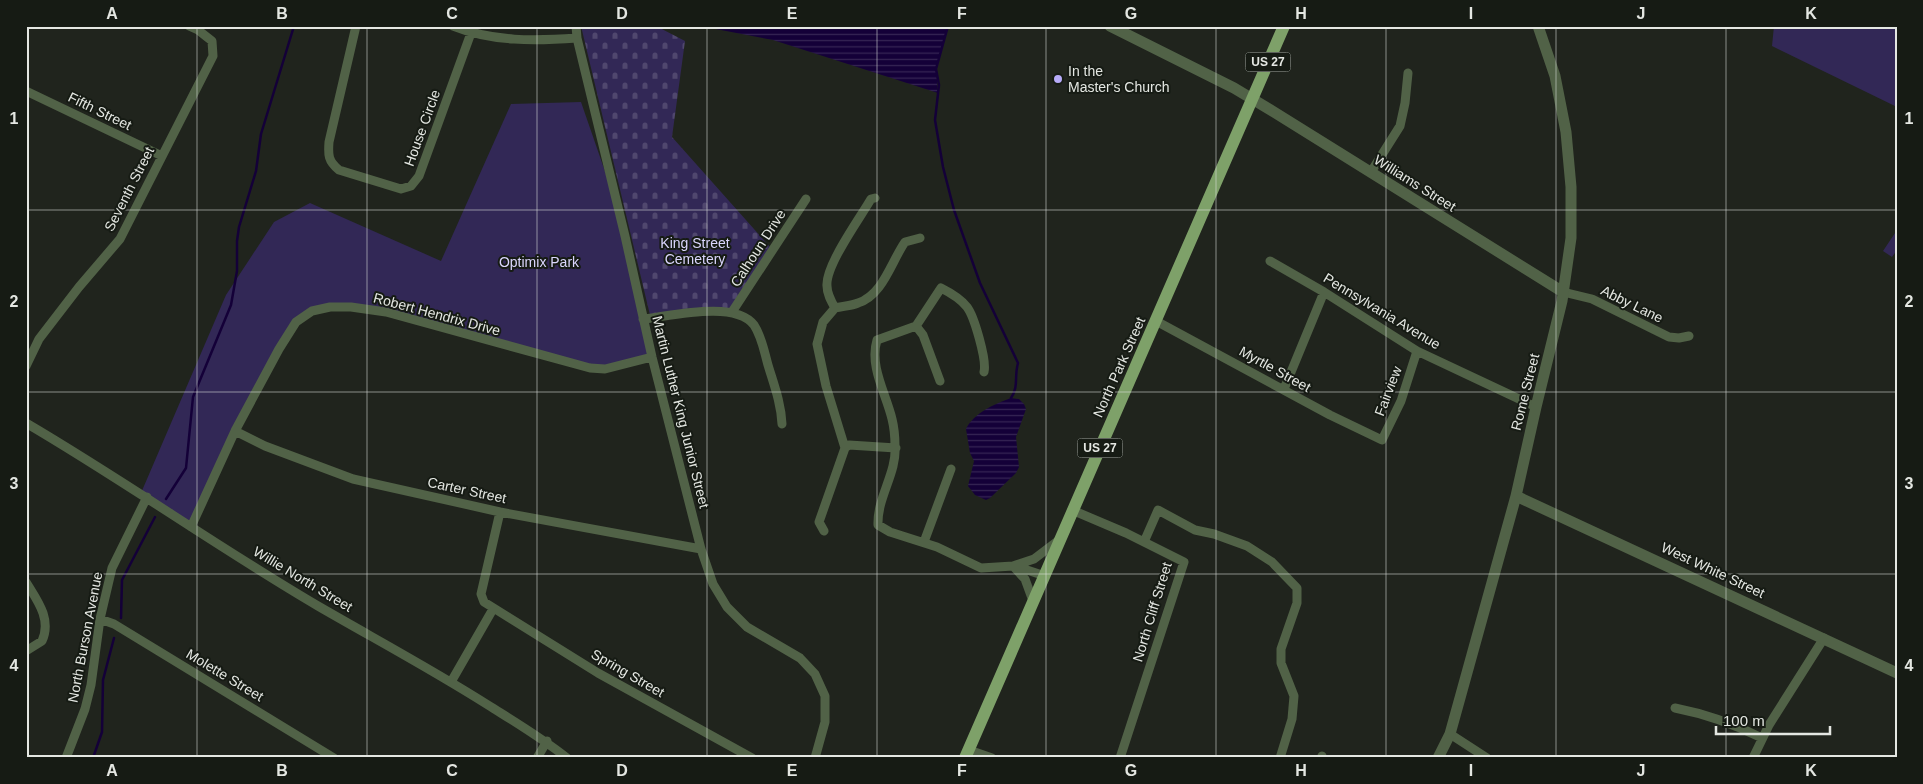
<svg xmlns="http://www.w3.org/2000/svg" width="1923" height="784" font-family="Arial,sans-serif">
<defs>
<pattern id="cemetery-stones" width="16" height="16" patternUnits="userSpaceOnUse" patternTransform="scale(1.25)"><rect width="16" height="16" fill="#322856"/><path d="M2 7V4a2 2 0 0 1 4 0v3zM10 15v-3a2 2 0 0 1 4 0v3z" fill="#50476e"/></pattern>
<pattern id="water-rules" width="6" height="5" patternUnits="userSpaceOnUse" patternTransform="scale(1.25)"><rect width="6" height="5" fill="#140038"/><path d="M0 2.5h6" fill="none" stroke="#362554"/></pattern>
</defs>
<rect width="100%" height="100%" fill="#20241d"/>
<!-- cemetery -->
<path fill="url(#cemetery-stones)" d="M 581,26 L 656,26 L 685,41 L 672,137 L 770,247 L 730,308 L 650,315 Z"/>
<!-- park -->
<path fill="#322856" d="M 1774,26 L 1897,26 L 1897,107 L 1772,46 Z
M 581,102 L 618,209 L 652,357 L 605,369 L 386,312 L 330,307 L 296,322 L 279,349 L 191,527 L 141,493 L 226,295 L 274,222 L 310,203 L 441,261 L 511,104 Z
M 1897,230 L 1897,250 L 1892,257 L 1883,251 Z"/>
<!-- water -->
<path fill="url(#water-rules)" d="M 700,26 L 948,26 L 936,69 L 938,93 L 773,40 Z
M 1011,398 L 1019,399 L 1024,404 L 1026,409 L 1016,437 L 1019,467 L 1016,473 L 990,498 L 986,500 L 975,495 L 968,486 L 974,461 L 970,453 L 966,429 C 974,413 994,404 1011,398 Z"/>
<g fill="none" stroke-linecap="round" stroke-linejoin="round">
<!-- stream -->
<path stroke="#140038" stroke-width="2.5" d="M 948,26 L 936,69 L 939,85 L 935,120 L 943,167 L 954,210 L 980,283 L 1018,363 C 1014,377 1019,386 1011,398
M 166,499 L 186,468 L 193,397 L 231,305 L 237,271 L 237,241 L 239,227 L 256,171 L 261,134 L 294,26
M 121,618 L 122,580 L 155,517
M 93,758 L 102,732 L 103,680 L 114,638"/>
<!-- minor -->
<path stroke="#516247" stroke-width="9" d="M 356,26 L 329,142 C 328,155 328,161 339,170 L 401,189 L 411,186 L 419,176 L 471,33
M 453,26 C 493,42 535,41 577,38
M 576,26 L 577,38 L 625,236 L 652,357 L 701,549 L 713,584 L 727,607 L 747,627 L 800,658 L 815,674 L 825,696 L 825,722 L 815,758
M 26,91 L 162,156
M 1371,172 L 1400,126 L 1405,103 L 1408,73
M 1270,261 L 1324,292 L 1417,351 L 1536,407
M 1563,292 L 1592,299 L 1669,337 L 1679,338 L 1689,336
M 835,308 C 831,301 827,294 827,286 C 825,266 860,218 871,199 L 875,198
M 732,312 L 806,199
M 643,319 C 671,316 735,300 754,325 C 762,337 764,351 768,365 C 774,385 781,403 782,424
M 1156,321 L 1330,415 L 1382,440 L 1401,401 L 1417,351
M 916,326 L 923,335 L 940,381
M 26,366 L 39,339 L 79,287 L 120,239 L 213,56 L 212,41 L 198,30 L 189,26
M 984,372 C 987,360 974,316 967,307 C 960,298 951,293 941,288 L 916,326 L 877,340 C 869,366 886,394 892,419 C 894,427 895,437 895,446 C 897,473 877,497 878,525 L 890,532 L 937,547 L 981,568 L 1013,566 L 1034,559 L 1059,540
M 1284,389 L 1324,292
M 26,423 C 125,481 219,548 318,606 C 375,639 433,670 488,705 C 515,722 542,738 567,758
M 235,431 L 265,446 L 353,479 L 500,512 L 701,549
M 845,448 L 826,386 L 817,344 L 823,322 L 835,308 C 842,306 851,306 858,303 C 883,295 891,262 905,242 L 920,238
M 1072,510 L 1126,533 L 1184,562 L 1120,758
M 500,512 L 481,594 L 484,602 L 598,673 L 752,758
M 191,527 L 235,431 L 279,349 L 296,322 L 312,311 L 330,307 L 351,307 L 386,312 L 590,368 L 605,369 L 652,357
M 824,531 L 819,522 L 845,448 L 849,445 L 896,448
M 924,542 L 951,469
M 1144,542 L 1158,510 L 1195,530 L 1214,534 L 1247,546 L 1272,562 L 1297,588 L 1297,603 L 1281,649 L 1281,663 L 1294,696 L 1292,719 L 1280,758
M 1013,566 L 1025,579 L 1033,601
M 1015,566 L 1045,576
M 26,582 C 37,600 52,619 42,641 L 26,651
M 100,619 L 114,624 L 334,758
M 451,682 L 493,609
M 1675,708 C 1706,714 1734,724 1762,738
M 1450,734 L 1487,758
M 969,750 L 992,758
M 66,758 L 85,709 L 91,685 L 100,619 L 112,568 L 147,497
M 537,758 L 547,741
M 1321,758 L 1322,756
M 1753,758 L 1769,725 L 1824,638"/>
<!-- tertiary -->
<path stroke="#516247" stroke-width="11" d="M 1110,26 L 1234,88 L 1269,109 L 1563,292
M 1516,496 L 1897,673
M 1438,758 L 1450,734 L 1516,496 L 1536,407 L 1562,301 L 1571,238 L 1571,187 L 1566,132 L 1555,76 L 1538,26"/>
<!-- primary -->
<path stroke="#7ea169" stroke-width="12" d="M 965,758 L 1284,26"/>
</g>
<!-- grid -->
<path fill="none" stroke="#e4e7e2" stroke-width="1" stroke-opacity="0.55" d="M 197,26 L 197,758M 367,26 L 367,758M 537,26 L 537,758M 707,26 L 707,758M 877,26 L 877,758M 1046,26 L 1046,758M 1216,26 L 1216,758M 1386,26 L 1386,758M 1556,26 L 1556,758M 1726,26 L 1726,758M 26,210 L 1897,210M 26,392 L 1897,392M 26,574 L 1897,574"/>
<!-- markers -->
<circle fill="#b7abf8" stroke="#161b14" stroke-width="2" cx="1058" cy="79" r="5"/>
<g text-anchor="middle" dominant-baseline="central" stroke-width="4" stroke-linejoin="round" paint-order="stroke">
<!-- shield labels -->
<g fill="#161b14" stroke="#a6aaa4" stroke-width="1">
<rect x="1245.5" y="52.5" width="45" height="19" rx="4"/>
<rect x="1077.5" y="438.5" width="45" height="19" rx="4"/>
</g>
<g font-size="12" font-weight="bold" fill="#e4e7e2">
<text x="1268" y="62">US 27</text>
<text x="1100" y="448">US 27</text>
</g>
<!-- poi labels -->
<g font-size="14" fill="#e4e7e2" stroke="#161b14" text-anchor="start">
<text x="1068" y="71">In the<tspan x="1068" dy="16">Master's Church</tspan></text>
</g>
<!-- street labels -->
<g font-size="14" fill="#e4e7e2" stroke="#161b14">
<text transform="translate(100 111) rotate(26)">Fifth Street</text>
<text transform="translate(422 128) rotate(-70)">House Circle</text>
<text transform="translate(1415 183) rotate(32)">Williams Street</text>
<text transform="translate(129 189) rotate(-63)">Seventh Street</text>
<text transform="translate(758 248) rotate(-57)">Calhoun Drive</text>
<text transform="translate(1632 304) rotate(26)">Abby Lane</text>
<text transform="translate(1382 311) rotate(31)">Pennsylvania Avenue</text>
<text transform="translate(437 314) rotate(15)">Robert Hendrix Drive</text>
<text transform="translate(1119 367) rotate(-66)">North Park Street</text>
<text transform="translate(1275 369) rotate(29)">Myrtle Street</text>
<text transform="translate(1388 391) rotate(-69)">Fairview</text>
<text transform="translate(1525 392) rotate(-76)">Rome Street</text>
<text transform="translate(681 412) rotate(76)">Martin Luther King Junior Street</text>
<text transform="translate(467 490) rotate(12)">Carter Street</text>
<text transform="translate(1713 570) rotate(25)">West White Street</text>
<text transform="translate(303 579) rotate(31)">Willie North Street</text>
<text transform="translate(1152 612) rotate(-73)">North Cliff Street</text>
<text transform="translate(85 637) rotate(-79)">North Burson Avenue</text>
<text transform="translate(628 673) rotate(30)">Spring Street</text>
<text transform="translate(225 675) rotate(31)">Molette Street</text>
</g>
<!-- park labels -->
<g font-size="14" fill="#dbd6fd" stroke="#161b14">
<text x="695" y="243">King Street<tspan x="695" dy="16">Cemetery</tspan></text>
<text x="539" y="262">Optimix Park</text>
</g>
</g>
<!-- border -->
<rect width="1923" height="784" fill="none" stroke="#161b14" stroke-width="55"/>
<!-- scale -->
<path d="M1716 726v8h114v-8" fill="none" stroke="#e4e7e2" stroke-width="2.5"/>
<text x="1723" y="726" font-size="15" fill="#e4e7e2" stroke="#161b14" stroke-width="4" paint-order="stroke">100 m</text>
<rect x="28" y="28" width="1868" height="728" fill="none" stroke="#e4e7e2" stroke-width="2"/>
<g font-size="16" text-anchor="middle" font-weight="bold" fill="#e4e7e2">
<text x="112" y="19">A</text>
<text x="282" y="19">B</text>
<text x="452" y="19">C</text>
<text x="622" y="19">D</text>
<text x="792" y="19">E</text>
<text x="962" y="19">F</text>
<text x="1131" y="19">G</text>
<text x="1301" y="19">H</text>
<text x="1471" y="19">I</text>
<text x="1641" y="19">J</text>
<text x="1811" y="19">K</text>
<text x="14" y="124">1</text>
<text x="1909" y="124">1</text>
<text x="14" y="307">2</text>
<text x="1909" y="307">2</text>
<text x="14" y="489">3</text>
<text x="1909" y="489">3</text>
<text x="14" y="671">4</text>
<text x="1909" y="671">4</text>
<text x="112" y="776">A</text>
<text x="282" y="776">B</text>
<text x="452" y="776">C</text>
<text x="622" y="776">D</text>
<text x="792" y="776">E</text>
<text x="962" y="776">F</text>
<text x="1131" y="776">G</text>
<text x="1301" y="776">H</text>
<text x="1471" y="776">I</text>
<text x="1641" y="776">J</text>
<text x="1811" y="776">K</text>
</g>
</svg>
